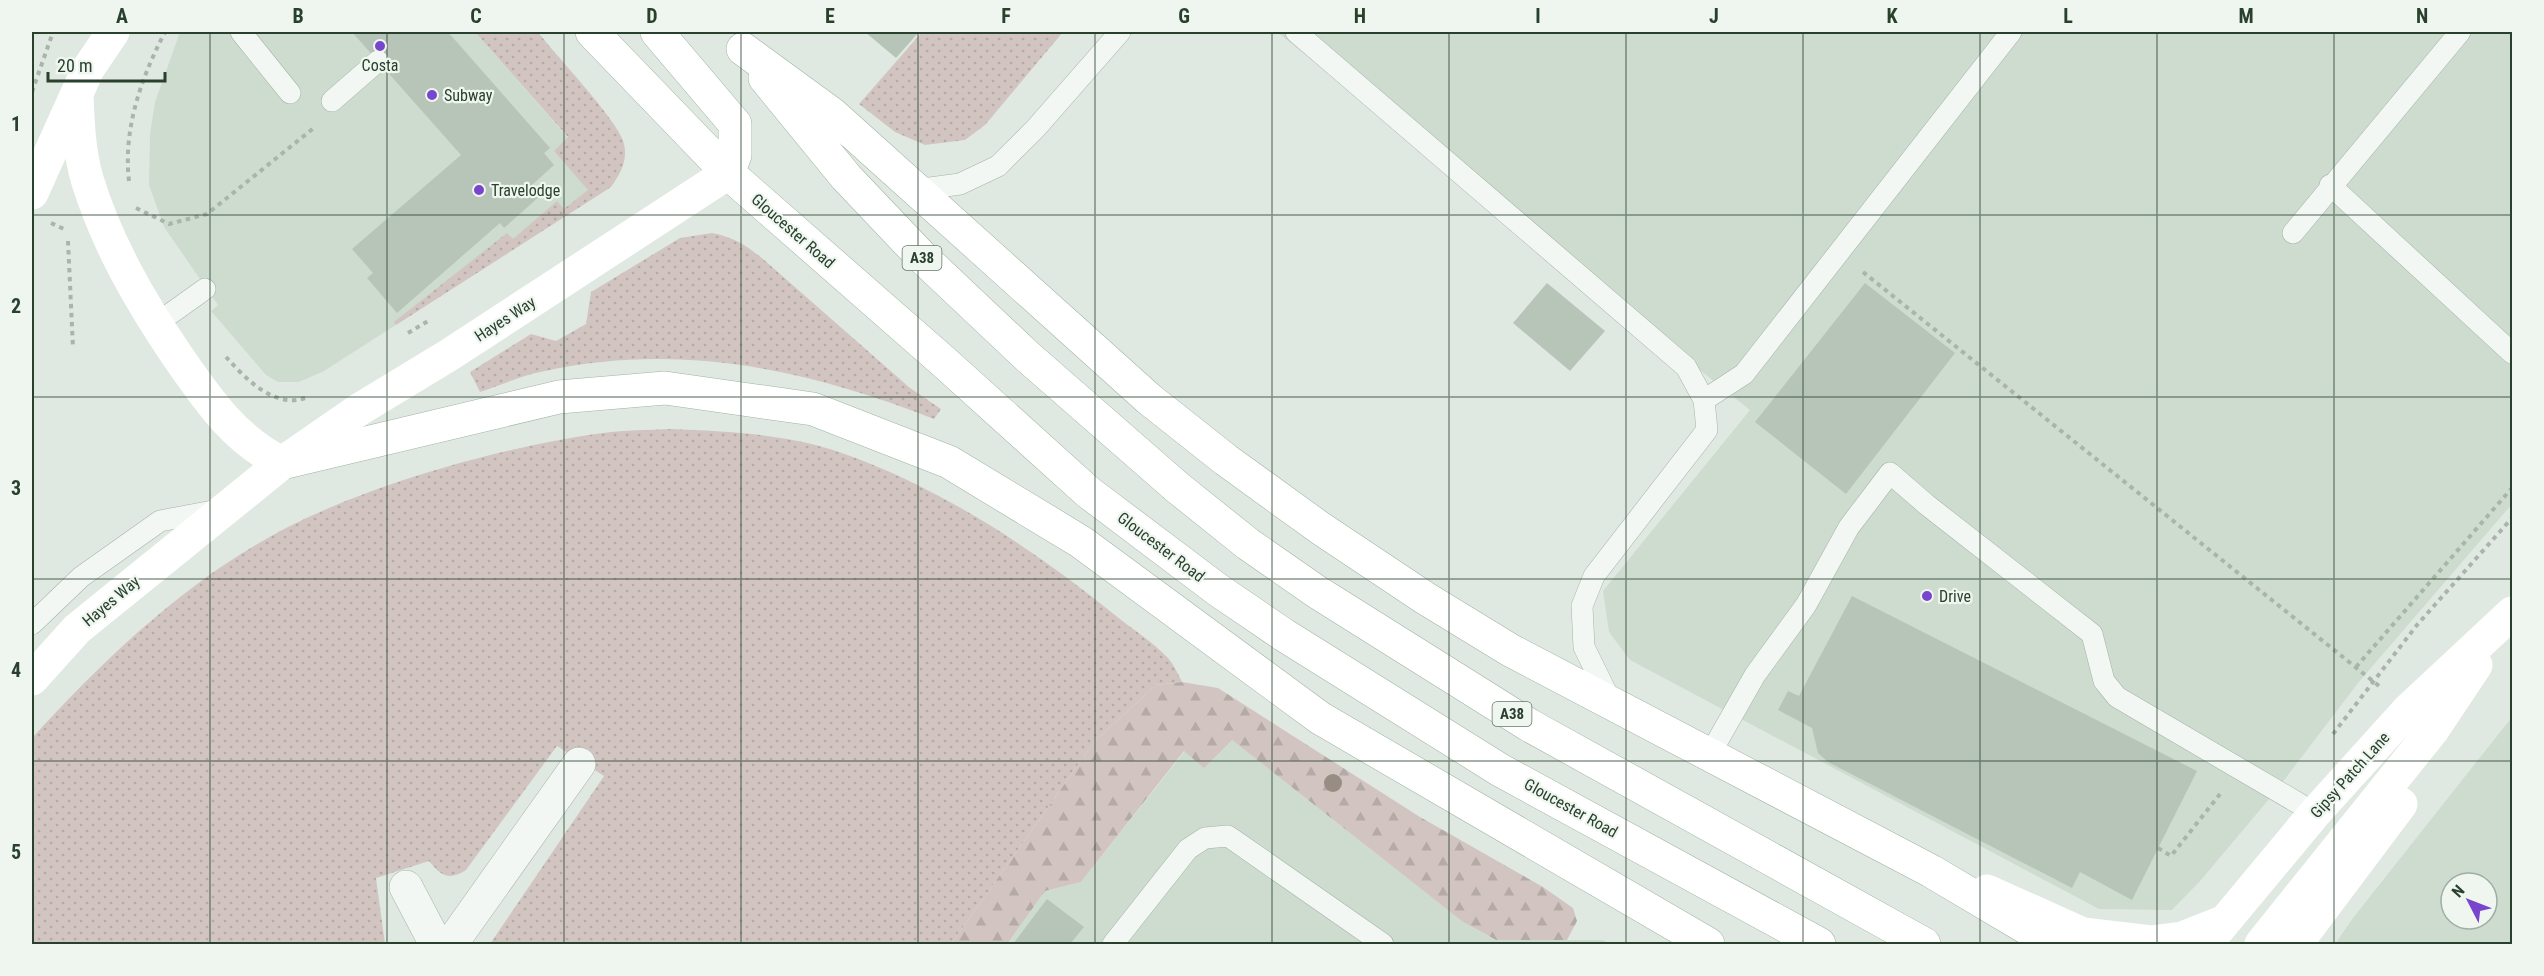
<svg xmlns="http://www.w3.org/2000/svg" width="2544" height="976" font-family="'Roboto Condensed',sans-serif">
<defs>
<pattern id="green-dots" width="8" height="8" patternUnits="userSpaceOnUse" patternTransform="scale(1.5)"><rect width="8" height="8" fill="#d2c5c1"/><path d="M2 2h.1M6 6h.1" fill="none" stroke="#b4aaa6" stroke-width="1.8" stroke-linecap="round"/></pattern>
<pattern id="forest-firs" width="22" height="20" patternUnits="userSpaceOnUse" patternTransform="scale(1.5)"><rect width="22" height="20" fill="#d2c5c1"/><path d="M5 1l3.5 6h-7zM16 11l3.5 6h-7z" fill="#b4aaa6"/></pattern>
</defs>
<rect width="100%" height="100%" fill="#e0e9e1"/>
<!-- built -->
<path fill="#cedbcf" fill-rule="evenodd" d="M 180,32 L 475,32 L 611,187 L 324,371 L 299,382 L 278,382 L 266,375 L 211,311 L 218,305 L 164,227 L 149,185 L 150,134 L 155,102 Z
M 1277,32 L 2512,32 L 2512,504 L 2358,683 L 2275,792 L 2201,880 L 2172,910 L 2099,909 L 1630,660 L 1609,632 L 1603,591 L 1750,410 Z
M 2512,717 L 2512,944 L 2335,944 L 2353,918 ZM 2451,883 L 2487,883 L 2487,919 L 2451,919 Z
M 1232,740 L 1463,922 L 1495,940 L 1603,940 L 1610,944 L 1007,944 L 1045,891 L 1081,882 L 1185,751 Z"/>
<!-- green -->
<path fill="url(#green-dots)" d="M 475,32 L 538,32 C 555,55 620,122 624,144 C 628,161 620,174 611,187 L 396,325 L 394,322 L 507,233 L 513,239 L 557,201 L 564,209 L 588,190 L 554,151 L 568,137 Z
M 922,32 L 1063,32 L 985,125 L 965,140 L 925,145 L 895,132 L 859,104 Z
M 712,233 C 733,237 746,245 763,259 L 910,388 L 941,409 L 934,419 C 806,369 681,342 545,371 C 523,375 501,385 480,392 L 470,372 L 531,334 L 556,341 L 586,324 L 591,292 L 680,238 Z
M 671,429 C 727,431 788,434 842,453 C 941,488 1034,549 1115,615 C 1132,629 1153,642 1168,658 C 1174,665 1178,674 1182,682 L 1156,685 L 1095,741 L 951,944 L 490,944 L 604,776 L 557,746 L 466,870 C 449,881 441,876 429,861 L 376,878 L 385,944 L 32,944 L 32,738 C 106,657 188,579 286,528 C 374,483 505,446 603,433 C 625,430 648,430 671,429 Z"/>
<!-- forest -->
<path fill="url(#forest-firs)" d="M 1182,682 L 1218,688 L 1420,817 L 1543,887 L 1573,908 L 1577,921 L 1567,940 L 1496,940 L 1463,922 L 1232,740 L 1204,768 L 1184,751 L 1081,882 L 1045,891 L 1007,944 L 951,944 L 1095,741 L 1156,685 Z"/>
<!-- building -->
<path fill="#b7c5b9" d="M 352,32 L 448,32 L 550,148 L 544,153 L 554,165 L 532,185 L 541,195 L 504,228 L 500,223 L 397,313 L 367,278 L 373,273 L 352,249 L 461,155 Z
M 865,32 L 919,32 L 896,58 Z
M 1547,283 L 1605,331 L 1570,371 L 1513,323 Z
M 1865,283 L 1955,353 L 1846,494 L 1755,422 Z
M 1852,596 L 2197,771 L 2132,900 L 2080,872 L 2072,888 L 1828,762 L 1818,753 L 1812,728 L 1778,710 L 1788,691 L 1799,696 Z
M 1047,899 L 1084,927 L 1070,944 L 1013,944 Z"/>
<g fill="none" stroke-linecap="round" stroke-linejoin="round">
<!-- lane casing -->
<g stroke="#a5b3a7" stroke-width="22">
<path id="lane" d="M 241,32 L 290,93
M 1296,32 L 1686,367 L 1704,400 L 1707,430 L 1594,576 L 1582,606 L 1584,647 L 1611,702
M 332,101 L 378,61
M 2330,185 L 2512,353
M 915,190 L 960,184 L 998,166 L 1036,128 L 1120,32
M 2293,233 L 2460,32
M 156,324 L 205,289
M 1704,400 L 1744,374 L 2011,32
M 32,624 L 81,577 L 160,521 L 218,510
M 1710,754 L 1755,675 L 1806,605 L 1849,527 L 1890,473 L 1927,505 L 2092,634 L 2104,681 L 2117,697 L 2315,813
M 1113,944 L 1188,849 L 1205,838 L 1228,836 L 1383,944"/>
</g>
<!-- street casing -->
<g stroke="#a5b3a7" stroke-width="34">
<path id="street" d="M 406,887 L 436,944
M 451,944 L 579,764"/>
</g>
<!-- primary casing -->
<g stroke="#9fb4a2" stroke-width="34">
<path id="primary" d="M 592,32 L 728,173 L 944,362 L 1088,492 L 1218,590 L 1284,635 L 1500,770 L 1819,944
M 657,32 L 735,124 L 735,155 L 728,173
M 743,49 L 832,114 L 1149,399 L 1226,460 L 1320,528 L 1425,598 L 1510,650 L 1931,871 L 2054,944
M 765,78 L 846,177 L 922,257 L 1028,357 L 1178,488 L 1248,544 L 1317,592 L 1529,725 L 1924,944
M 282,463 L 559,397 L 665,388 L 813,409 L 949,462 L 1081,542 L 1320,718 L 1708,944"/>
</g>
<!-- path -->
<path stroke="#a9b5ab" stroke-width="4" stroke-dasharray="4.5 4.5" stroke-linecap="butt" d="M 32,92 L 53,32
M 129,181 C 123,129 141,78 165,32
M 136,208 L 169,224 L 207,214 L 315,127
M 51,223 L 66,230
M 68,241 L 73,348
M 1863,272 L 2379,686
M 408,333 L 428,321
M 226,357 C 247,380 275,410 308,397
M 2356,667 L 2512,488
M 2333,734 L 2417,625 L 2512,518
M 2158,848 L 2171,856 L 2220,794"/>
<!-- lane -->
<use href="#lane" stroke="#f2f7f3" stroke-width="21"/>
<!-- street -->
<use href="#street" stroke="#f2f7f3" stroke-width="33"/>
<!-- secondary -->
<path stroke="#fff" stroke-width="33" d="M 77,93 C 78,122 79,151 87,179 C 107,244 140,301 178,357 C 208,400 234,439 282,463
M 32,193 L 88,69 L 113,32
M 32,679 L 77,629 L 282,463 L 360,409 L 449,355 L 728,173
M 1987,891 L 2083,934 L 2151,942 L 2182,938 L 2225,921
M 2206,944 L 2315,813 L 2408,710 L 2512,613
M 2261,944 L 2432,731 L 2476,665
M 2296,944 L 2401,804"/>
<!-- primary -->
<use href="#primary" stroke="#fff" stroke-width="33"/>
</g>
<!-- trees -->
<circle fill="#978d83" cx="1333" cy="783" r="9"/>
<!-- grid -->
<path fill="none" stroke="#28402c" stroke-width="1.5" stroke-opacity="0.55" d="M 210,32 L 210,944M 387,32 L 387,944M 564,32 L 564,944M 741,32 L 741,944M 918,32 L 918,944M 1095,32 L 1095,944M 1272,32 L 1272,944M 1449,32 L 1449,944M 1626,32 L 1626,944M 1803,32 L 1803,944M 1980,32 L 1980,944M 2157,32 L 2157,944M 2334,32 L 2334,944M 32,215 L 2512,215M 32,397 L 2512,397M 32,579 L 2512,579M 32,761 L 2512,761"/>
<!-- markers -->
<g fill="#7845cd" stroke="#eff6f0" stroke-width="2">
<circle cx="380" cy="46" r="6"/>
<circle cx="432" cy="95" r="6"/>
<circle cx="479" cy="190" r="6"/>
<circle cx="1927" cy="596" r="6"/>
</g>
<g text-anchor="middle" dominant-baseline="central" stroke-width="4.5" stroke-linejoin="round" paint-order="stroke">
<!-- shield labels -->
<g fill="#eff6f0" stroke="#647767" stroke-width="1.5">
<rect x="902.5" y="246" width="39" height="24" rx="4.5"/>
<rect x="1492.5" y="702" width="39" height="24" rx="4.5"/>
</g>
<g font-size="15" font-weight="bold" fill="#28402c">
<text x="922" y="258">A38</text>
<text x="1512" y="714">A38</text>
</g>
<!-- poi labels -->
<g font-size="16" fill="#28402c" stroke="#eff6f0" text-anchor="start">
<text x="380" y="65" text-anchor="middle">Costa</text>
<text x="444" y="95">Subway</text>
<text x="491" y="190">Travelodge</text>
<text x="1939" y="596">Drive</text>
</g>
<!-- street labels -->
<g font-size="16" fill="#28402c" stroke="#eff6f0">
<text transform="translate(793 231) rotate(41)">Gloucester Road</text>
<text transform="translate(505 319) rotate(-33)">Hayes Way</text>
<text transform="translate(1161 547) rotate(37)">Gloucester Road</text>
<text transform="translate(111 601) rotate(-40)">Hayes Way</text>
<text transform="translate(2350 775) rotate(-48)">Gipsy Patch Lane</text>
<text transform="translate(1571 808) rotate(29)">Gloucester Road</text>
</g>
</g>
<!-- border -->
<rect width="2544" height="976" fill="none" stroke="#eff6f0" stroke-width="66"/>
<!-- north arrow -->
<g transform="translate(2469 901) rotate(312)"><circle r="28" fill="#eff6f0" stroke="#9fada2" stroke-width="1.5"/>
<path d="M0-4.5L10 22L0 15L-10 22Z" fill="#7845cd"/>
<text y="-9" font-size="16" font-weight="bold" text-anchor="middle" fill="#28402c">N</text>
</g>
<!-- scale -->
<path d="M48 72v9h117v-9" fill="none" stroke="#28402c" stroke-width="3"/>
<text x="57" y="72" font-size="18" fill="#28402c" stroke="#eff6f0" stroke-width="4.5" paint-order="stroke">20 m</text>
<rect x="33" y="33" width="2478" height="910" fill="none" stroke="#28402c" stroke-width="2"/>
<g font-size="20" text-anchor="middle" font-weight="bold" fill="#28402c">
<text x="122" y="23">A</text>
<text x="298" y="23">B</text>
<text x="476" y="23">C</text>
<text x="652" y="23">D</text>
<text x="830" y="23">E</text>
<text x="1006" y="23">F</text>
<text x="1184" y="23">G</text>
<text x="1360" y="23">H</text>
<text x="1538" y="23">I</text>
<text x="1714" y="23">J</text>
<text x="1892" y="23">K</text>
<text x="2068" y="23">L</text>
<text x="2246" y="23">M</text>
<text x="2422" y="23">N</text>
<text x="16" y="131">1</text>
<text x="16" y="313">2</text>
<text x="16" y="495">3</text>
<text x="16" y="677">4</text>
<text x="16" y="859">5</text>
</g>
</svg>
